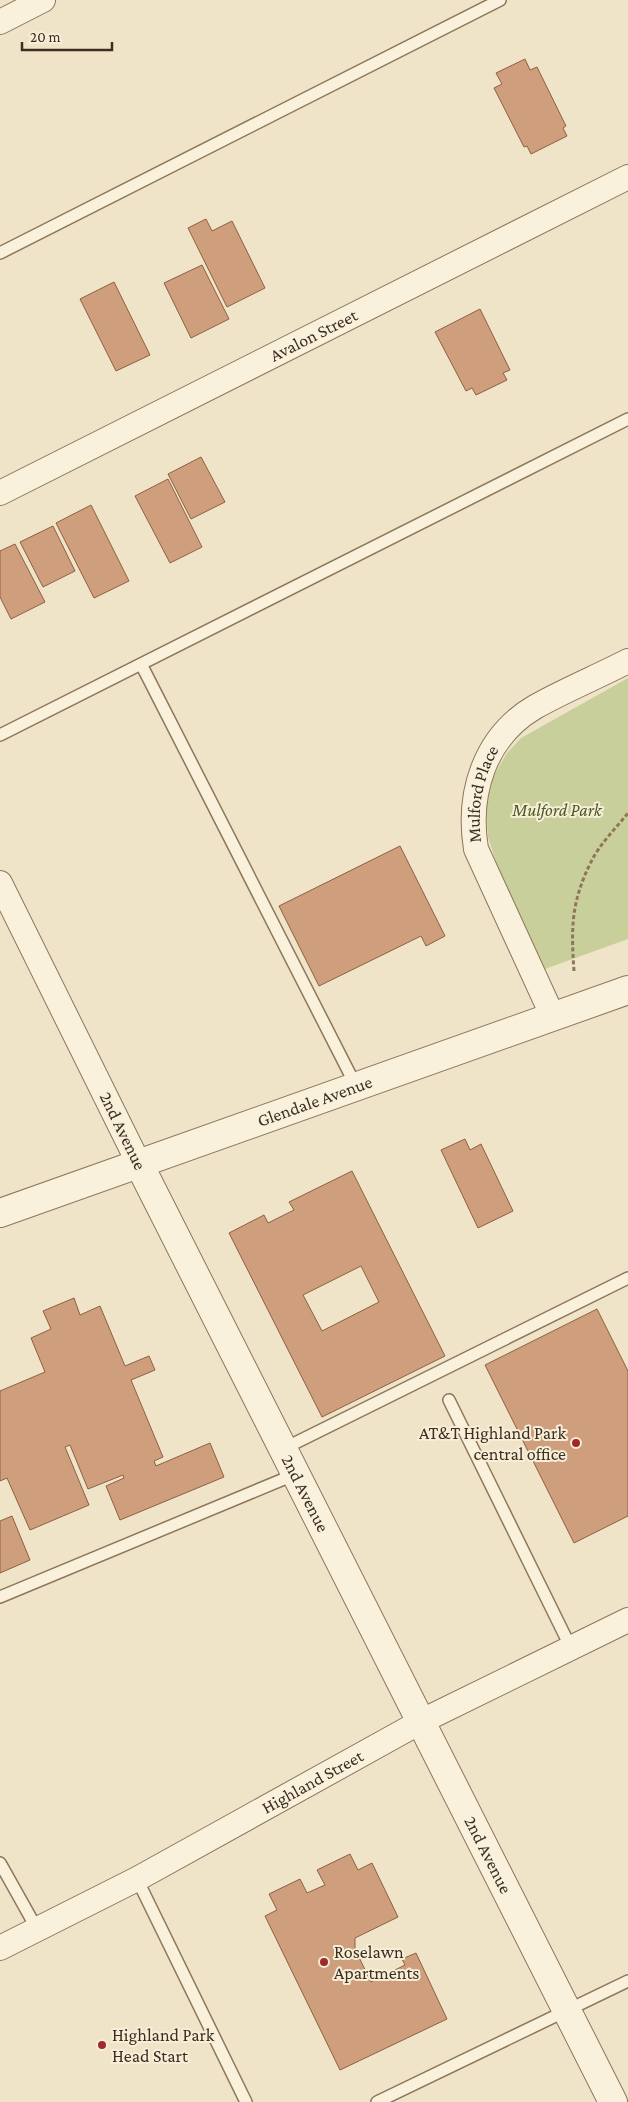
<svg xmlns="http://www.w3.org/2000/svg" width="628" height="2102" font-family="'Crimson Pro',serif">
<rect width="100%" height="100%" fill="#f0e4c8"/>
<!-- green -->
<path fill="#c9cf9b" d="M 628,678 L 628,939 L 545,969 L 500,874 L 488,837 L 486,807 L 492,778 L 507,753 L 521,738 Z"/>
<!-- building -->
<path fill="#cf9f7d" stroke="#8d5f41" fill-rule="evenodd" d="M 525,59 L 530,70 L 537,67 L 566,126 L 563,128 L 567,136 L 531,154 L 527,146 L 524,147 L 494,88 L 502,84 L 496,73 Z
M 206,219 L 212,231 L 232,221 L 265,288 L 227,307 L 188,228 Z
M 202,265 L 229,319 L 191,338 L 164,283 Z
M 114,282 L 150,355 L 116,371 L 80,299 Z
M 480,309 L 510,370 L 503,373 L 507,380 L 476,395 L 472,388 L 466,391 L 435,332 Z
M 201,457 L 225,502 L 191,519 L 168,474 Z
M 168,479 L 202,547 L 170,563 L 135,496 Z
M 91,505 L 129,581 L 94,598 L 56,523 Z
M 53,526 L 75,571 L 43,587 L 20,542 Z
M 15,544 L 45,602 L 11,619 L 0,597 L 0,551 Z
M 400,846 L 445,936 L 426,946 L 421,936 L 319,986 L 279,906 Z
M 465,1139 L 470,1150 L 481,1144 L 513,1211 L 478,1228 L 441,1150 Z
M 352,1171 L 445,1356 L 322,1417 L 229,1233 L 264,1215 L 268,1223 L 294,1210 L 289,1202 ZM 361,1266 L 379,1302 L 322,1331 L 303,1295 Z
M 74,1298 L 80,1315 L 100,1306 L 125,1366 L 149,1356 L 155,1370 L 131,1380 L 163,1457 L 154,1461 L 156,1466 L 210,1443 L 224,1477 L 120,1520 L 106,1486 L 124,1478 L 123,1475 L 88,1489 L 70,1445 L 65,1447 L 89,1505 L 30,1530 L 7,1478 L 0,1481 L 0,1391 L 45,1372 L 31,1338 L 51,1329 L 43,1311 Z
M 597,1309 L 628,1371 L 628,1516 L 574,1543 L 485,1365 Z
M 12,1516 L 30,1560 L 0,1573 L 0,1521 Z
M 350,1854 L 358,1870 L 372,1863 L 398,1917 L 355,1938 L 355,1949 L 371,1982 L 405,1965 L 402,1959 L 416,1953 L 447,2019 L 340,2070 L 265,1916 L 277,1910 L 269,1894 L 300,1879 L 307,1893 L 325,1885 L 317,1870 Z"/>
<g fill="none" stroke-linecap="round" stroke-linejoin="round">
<!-- service casing -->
<g stroke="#8d765c" stroke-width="14">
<path id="service" d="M 0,253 L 500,0
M 141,664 L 356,1086
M 0,735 L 628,419
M 449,1400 L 571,1648
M 283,1449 L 628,1278
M 0,1597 L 296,1474
M 0,1863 L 37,1929
M 137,1879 L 246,2102
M 377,2102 L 628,1981"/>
</g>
<!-- minor casing -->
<g stroke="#8d765c" stroke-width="26">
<g id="minor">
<path d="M 0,22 L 43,0"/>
<path id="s1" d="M 0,493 L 628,177"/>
<path d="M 0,883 L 139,1164"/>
<path id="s2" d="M 553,1017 L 476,849 C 467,794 484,737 535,707 C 565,690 597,677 628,661"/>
<path id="s3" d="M 0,1948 L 137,1879 L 422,1721 L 628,1620"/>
</g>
</g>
<!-- tertiary casing -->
<g stroke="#8d765c" stroke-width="30">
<g id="tertiary">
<path id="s4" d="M 139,1164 L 613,2102"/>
<path id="s5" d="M 0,1213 L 628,990"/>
</g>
</g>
<!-- path -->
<path stroke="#8d765c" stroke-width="3" stroke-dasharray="4 2.5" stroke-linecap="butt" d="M 574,971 C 571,928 571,902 591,862 C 599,845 616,828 628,813"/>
<!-- service -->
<use href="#service" stroke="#faf1dc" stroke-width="11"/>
<!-- minor -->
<use href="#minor" stroke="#faf1dc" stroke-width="24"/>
<!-- tertiary -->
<use href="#tertiary" stroke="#faf1dc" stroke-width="28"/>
</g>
<!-- markers -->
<g fill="#9e2a2b" stroke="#f7eed8" stroke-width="2">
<circle cx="576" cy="1443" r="5"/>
<circle cx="324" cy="1962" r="5"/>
<circle cx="102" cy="2045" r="5"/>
</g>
<g text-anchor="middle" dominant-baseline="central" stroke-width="4" stroke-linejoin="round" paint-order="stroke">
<!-- street labels -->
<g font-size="18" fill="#3d2e20" stroke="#f7eed8">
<text stroke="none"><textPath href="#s1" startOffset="351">Avalon Street</textPath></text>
<text stroke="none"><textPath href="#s2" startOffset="241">Mulford Place</textPath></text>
<text stroke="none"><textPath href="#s5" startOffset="334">Glendale Avenue</textPath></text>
<text transform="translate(123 1131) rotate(64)">2nd Avenue</text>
<text stroke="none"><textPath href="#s4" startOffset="369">2nd Avenue</textPath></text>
<text stroke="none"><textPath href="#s3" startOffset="354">Highland Street</textPath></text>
<text stroke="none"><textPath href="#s4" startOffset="774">2nd Avenue</textPath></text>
</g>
<!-- park labels -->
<g font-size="18" font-style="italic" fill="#4d5a26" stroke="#f7eed8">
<text x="557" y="810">Mulford Park</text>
</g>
<!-- poi labels -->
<g font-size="18" fill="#3d2e20" stroke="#f7eed8" text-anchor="start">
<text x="566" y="1433" text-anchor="end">AT&amp;T Highland Park<tspan x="566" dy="21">central office</tspan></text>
<text x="334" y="1952">Roselawn<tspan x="334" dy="21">Apartments</tspan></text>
<text x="112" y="2035">Highland Park<tspan x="112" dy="21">Head Start</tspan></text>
</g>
</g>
<!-- scale -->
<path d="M22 42v8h90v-8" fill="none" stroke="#3d2e20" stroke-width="2.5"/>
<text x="30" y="42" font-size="15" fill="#3d2e20" stroke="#f7eed8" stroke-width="4" paint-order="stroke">20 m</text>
</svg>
